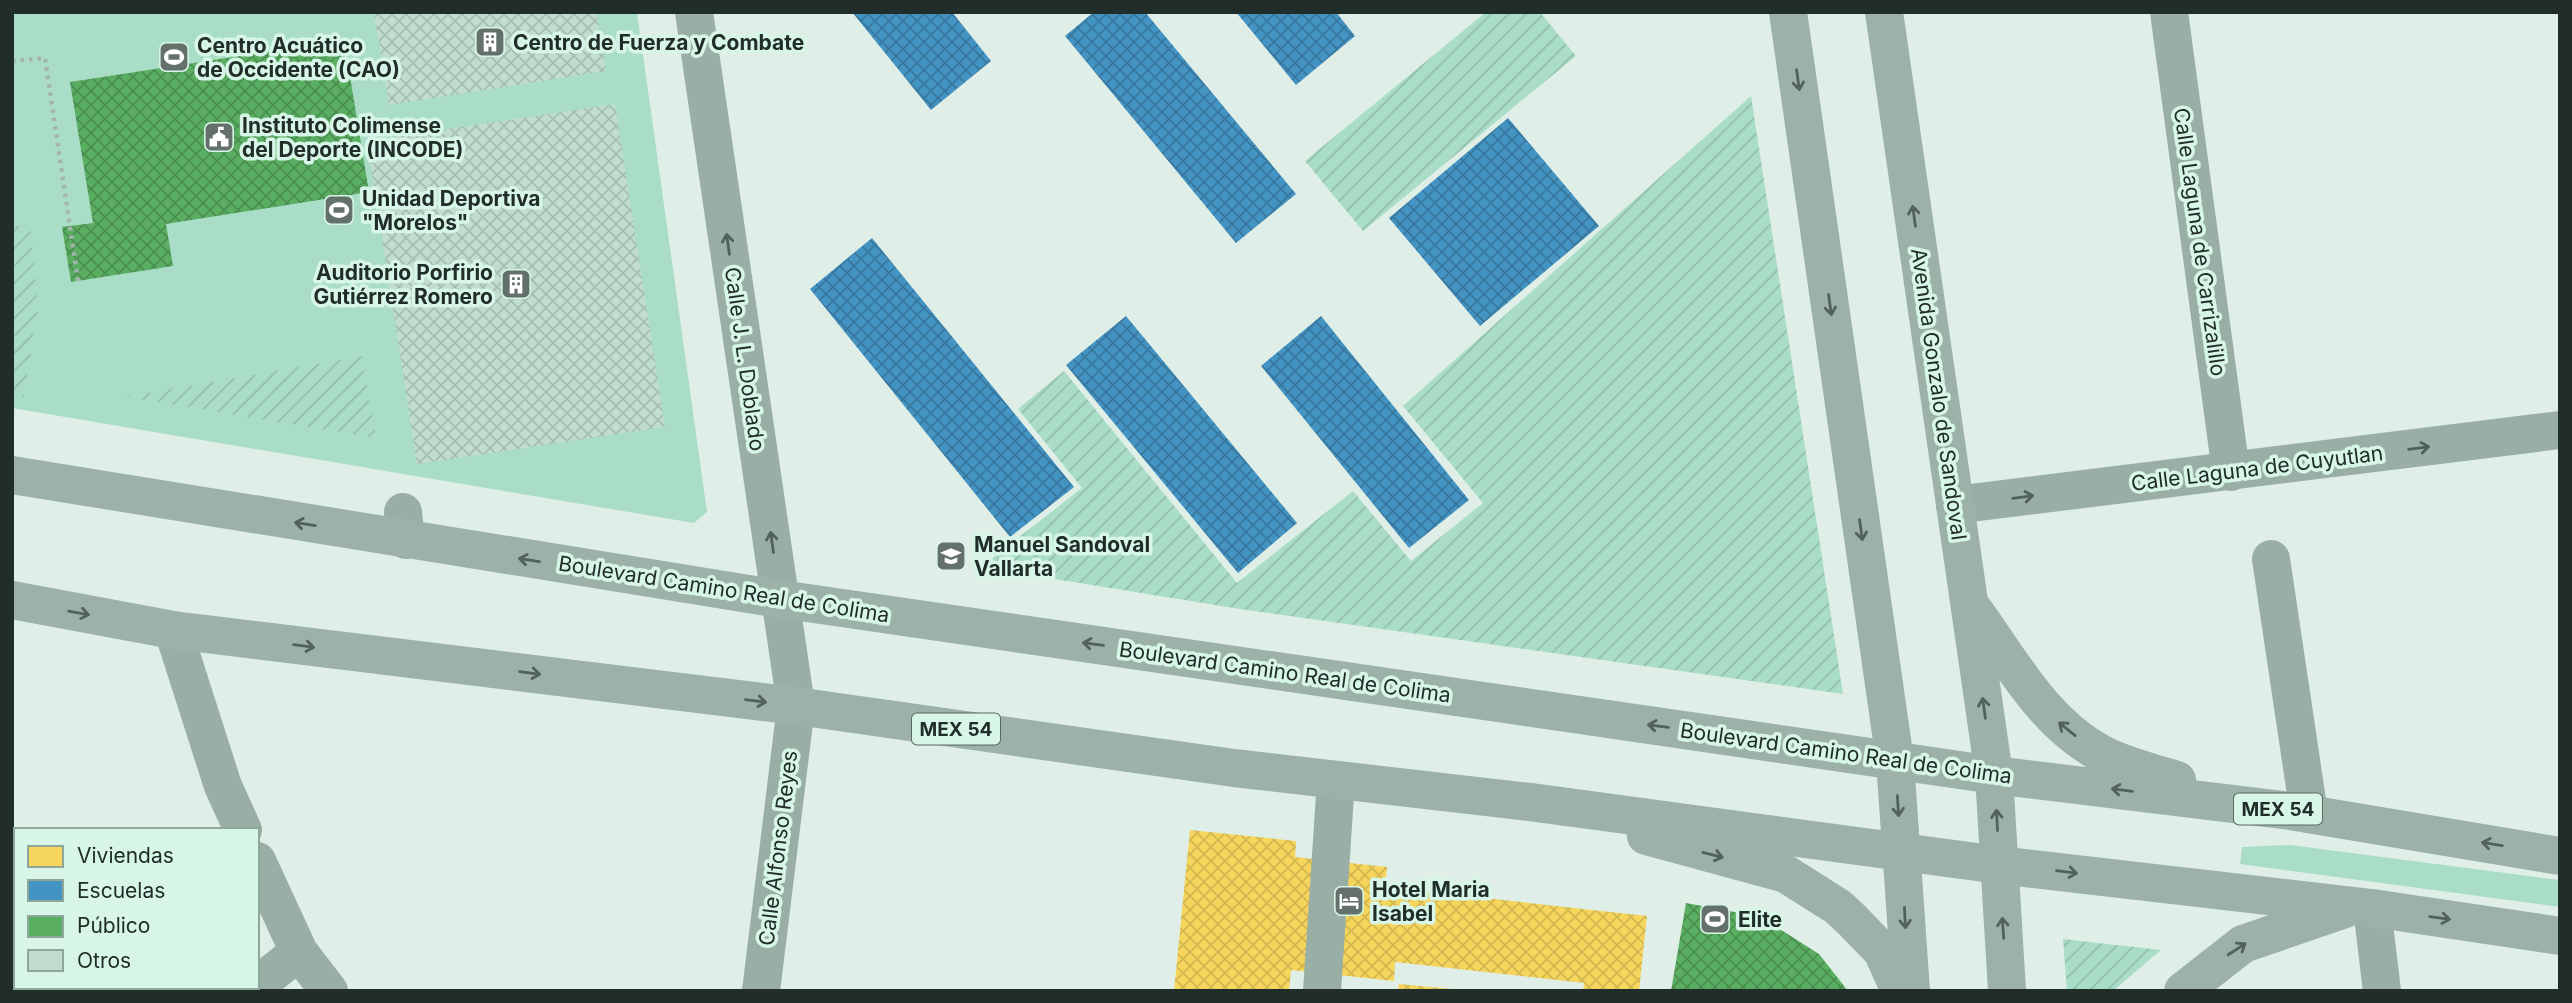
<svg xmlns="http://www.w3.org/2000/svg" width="2572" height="1003" font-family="Inter,sans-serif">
<defs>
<pattern id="garden-furrows" width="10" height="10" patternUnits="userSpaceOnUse" patternTransform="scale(1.75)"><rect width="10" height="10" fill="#aaddc7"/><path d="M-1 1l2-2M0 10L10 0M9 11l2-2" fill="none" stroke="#92beab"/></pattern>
<pattern id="homes-cross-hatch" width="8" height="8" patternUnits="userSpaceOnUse" patternTransform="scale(1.75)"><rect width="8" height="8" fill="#f6d55c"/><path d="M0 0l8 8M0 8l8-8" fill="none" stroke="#d3b750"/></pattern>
<pattern id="schools-cross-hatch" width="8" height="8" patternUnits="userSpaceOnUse" patternTransform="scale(1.75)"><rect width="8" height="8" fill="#4393c3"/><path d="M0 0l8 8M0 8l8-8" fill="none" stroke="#38789e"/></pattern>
<pattern id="public-cross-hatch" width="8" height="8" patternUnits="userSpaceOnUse" patternTransform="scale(1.75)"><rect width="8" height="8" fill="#5aae61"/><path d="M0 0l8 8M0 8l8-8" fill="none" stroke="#4a8e50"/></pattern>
<pattern id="building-cross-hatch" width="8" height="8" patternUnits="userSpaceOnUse" patternTransform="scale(1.75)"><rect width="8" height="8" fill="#c0ddd0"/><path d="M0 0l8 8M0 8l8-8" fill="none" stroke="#a5beb3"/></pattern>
</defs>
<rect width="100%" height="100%" fill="#dfefe7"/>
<!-- green -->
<path fill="#aaddc7" d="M 12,12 L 637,12 L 707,512 L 694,523 L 12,408 Z
M 2290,845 L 2560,880 L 2560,907 L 2240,864 L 2242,847 Z"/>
<!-- garden -->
<path fill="url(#garden-furrows)" d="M 1486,12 L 1540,12 L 1576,56 L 1363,231 L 1305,161 Z
M 1751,96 L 1843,694 L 1240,609 L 981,567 L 1082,488 L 1018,409 L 1064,371 L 1237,583 L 1353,491 L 1411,561 L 1483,503 L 1403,406 Z
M 12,223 L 31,231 L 38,307 L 24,397 L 12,395 Z
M 362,356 L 376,438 L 125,397 Z
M 2063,939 L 2161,950 L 2113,991 L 2067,991 Z"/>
<!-- homes -->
<path fill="url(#homes-cross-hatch)" d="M 1190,830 L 1296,841 L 1295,857 L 1387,867 L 1385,887 L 1647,916 L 1639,991 L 1583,991 L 1584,983 L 1395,962 L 1394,981 L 1291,970 L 1289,991 L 1174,991 Z
M 1399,984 L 1452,989 L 1452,991 L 1398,991 Z"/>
<!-- schools -->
<path fill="url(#schools-cross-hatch)" d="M 852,12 L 952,12 L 991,61 L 931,110 Z
M 1094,12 L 1145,12 L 1296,194 L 1236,243 L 1065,36 Z
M 1236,12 L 1336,12 L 1355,36 L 1296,85 Z
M 1508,118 L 1599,226 L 1480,326 L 1389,218 Z
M 872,238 L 1074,487 L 1010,537 L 810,289 Z
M 1126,316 L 1297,523 L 1238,573 L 1066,365 Z
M 1321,316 L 1469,500 L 1409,548 L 1261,366 Z"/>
<!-- public -->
<path fill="url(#public-cross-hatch)" d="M 344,40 L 369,192 L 166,224 L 173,266 L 71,282 L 62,227 L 93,223 L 70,82 Z
M 1686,903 L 1740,913 L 1778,928 L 1819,954 L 1848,991 L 1671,991 Z"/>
<!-- building -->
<path fill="url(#building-cross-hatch)" d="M 374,12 L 596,12 L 606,71 L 389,105 Z
M 615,104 L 665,427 L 417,464 L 367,141 Z
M 155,987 L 220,987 L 215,991 L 157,991 Z"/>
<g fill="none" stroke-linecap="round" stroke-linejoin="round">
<!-- path -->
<path stroke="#a3b4ac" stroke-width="4.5" stroke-dasharray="3.5 5" stroke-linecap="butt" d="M 12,61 L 45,58 L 78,281"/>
<!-- minor -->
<path stroke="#99afa6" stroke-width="38" d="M 694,12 L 796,706 L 761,991
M 2169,12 L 2231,472
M 1955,505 L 2560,430
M 403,512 L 406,540
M 2271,559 L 2309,814
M 173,630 L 223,786 L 243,830
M 257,861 L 299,952 L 329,991
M 2372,908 L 2382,991
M 257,985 L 299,952
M 1322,991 L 1336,780"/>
<!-- major -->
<path stroke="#9cb2a8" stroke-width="38" d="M 1788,12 L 1895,761 L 1911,991
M 1884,12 L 1994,775 L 2007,991
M 12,475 L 780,599 L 1994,775 L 2290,811 L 2560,856
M 12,600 L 173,630 L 796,706 L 1234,768 L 1530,802 L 1999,865 L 2372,908 L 2560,936
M 1973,609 C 2011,661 2042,721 2100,753 C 2123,766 2152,772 2177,780
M 1646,836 L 1786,874 L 1838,907 L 1852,920 L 1882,951 L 1900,991
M 2183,991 L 2243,944 L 2345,909"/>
</g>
<!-- one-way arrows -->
<defs><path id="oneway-shaft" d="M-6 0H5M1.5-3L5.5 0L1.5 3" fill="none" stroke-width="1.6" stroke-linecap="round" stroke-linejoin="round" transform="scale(1.75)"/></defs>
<g stroke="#52625b">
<use href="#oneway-shaft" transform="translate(1798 80) rotate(82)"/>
<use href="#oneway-shaft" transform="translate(1914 216) rotate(-98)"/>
<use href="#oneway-shaft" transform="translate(1830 305) rotate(82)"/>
<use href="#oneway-shaft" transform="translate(305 524) rotate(-171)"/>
<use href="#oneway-shaft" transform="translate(1861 530) rotate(82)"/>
<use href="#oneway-shaft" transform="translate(529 560) rotate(-171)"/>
<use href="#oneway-shaft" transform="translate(79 613) rotate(10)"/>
<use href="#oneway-shaft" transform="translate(1093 644) rotate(-172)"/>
<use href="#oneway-shaft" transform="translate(304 646) rotate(7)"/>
<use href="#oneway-shaft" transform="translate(530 673) rotate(7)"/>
<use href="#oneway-shaft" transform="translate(756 701) rotate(7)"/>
<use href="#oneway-shaft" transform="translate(1984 708) rotate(-98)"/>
<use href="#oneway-shaft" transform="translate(1658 726) rotate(-172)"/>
<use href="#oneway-shaft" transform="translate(2067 729) rotate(-141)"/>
<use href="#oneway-shaft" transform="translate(2122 790) rotate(-173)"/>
<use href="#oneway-shaft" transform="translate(1898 806) rotate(86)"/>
<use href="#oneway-shaft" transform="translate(1997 820) rotate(-93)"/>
<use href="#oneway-shaft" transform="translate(2492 844) rotate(-171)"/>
<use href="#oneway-shaft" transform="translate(1713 855) rotate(14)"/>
<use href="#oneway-shaft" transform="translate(2067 872) rotate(7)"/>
<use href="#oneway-shaft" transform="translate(1905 918) rotate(87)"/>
<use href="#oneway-shaft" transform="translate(2440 918) rotate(8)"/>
<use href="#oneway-shaft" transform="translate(2003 928) rotate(-94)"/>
<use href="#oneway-shaft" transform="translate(2237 949) rotate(-33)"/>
</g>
<g stroke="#51615a">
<use href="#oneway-shaft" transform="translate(728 244) rotate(-98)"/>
<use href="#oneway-shaft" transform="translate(2419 448) rotate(-7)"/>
<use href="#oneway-shaft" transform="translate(2023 497) rotate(-7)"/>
<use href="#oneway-shaft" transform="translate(772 542) rotate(-98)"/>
</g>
<!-- icons -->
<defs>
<g id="building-square" transform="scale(1.575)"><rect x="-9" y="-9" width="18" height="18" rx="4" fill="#64716b" stroke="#d8f6e8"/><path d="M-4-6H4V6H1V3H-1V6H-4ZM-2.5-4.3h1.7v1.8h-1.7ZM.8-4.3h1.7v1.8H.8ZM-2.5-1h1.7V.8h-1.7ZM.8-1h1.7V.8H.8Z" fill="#fff"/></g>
<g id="stadium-square" transform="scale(1.575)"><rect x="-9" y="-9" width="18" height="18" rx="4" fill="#64716b" stroke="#d8f6e8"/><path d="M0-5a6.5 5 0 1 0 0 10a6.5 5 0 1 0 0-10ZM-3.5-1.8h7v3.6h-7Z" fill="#fff"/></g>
<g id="civic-square" transform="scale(1.575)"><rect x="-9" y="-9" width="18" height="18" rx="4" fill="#64716b" stroke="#d8f6e8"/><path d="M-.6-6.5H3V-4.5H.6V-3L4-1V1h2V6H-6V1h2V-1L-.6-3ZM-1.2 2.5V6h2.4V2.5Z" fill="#fff"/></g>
<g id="school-square" transform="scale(1.575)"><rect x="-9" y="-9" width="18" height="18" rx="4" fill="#64716b" stroke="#d8f6e8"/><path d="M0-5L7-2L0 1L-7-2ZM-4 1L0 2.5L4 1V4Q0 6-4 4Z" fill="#fff"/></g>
<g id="hotel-square" transform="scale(1.575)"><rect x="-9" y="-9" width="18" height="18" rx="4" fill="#64716b" stroke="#d8f6e8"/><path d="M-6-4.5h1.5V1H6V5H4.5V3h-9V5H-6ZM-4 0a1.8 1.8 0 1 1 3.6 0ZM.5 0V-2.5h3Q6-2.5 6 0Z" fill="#fff"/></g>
</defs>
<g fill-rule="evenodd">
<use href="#building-square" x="490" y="42"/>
<use href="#stadium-square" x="174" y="57"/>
<use href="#civic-square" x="219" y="137"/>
<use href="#stadium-square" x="339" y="210"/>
<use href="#building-square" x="516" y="284"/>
<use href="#school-square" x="951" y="556"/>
<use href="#hotel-square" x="1349" y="901"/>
<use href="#stadium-square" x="1715" y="919"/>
</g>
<g text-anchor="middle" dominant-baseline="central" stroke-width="7" stroke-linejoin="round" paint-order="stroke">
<!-- shield labels -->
<g fill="#d8f6e8" stroke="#586962" stroke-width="2">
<rect x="912" y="713.5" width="88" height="31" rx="5"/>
<rect x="2234" y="793.5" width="88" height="31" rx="5"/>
</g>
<g font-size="19" font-weight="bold" fill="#212d28">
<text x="956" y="729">MEX 54</text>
<text x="2278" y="809">MEX 54</text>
</g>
<!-- poi labels -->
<g font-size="21" font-weight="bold" fill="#212d28" stroke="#d8f6e8" text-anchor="start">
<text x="513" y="42">Centro de Fuerza y Combate</text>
<text x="197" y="45">Centro Acuático<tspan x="197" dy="24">de Occidente (CAO)</tspan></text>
<text x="242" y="125">Instituto Colimense<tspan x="242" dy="24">del Deporte (INCODE)</tspan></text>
<text x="362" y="198">Unidad Deportiva<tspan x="362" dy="24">"Morelos"</tspan></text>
<text x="493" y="272" text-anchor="end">Auditorio Porfirio<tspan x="493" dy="24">Gutiérrez Romero</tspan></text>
<text x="974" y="544">Manuel Sandoval<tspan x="974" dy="24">Vallarta</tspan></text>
<text x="1372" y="889">Hotel Maria<tspan x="1372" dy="24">Isabel</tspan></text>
<text x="1738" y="919">Elite</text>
</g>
<!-- street labels -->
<g font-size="21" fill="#212d28" stroke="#d8f6e8">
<text transform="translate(2200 242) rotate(82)">Calle Laguna de Carrizalillo</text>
<text transform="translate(745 359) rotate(82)">Calle J. L. Doblado</text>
<text transform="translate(1939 394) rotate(82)">Avenida Gonzalo de Sandoval</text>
<text transform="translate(2257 468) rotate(-7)">Calle Laguna de Cuyutlan</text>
<text transform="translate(724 589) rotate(9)">Boulevard Camino Real de Colima</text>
<text transform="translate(1285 672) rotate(8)">Boulevard Camino Real de Colima</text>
<text transform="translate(1846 753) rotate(8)">Boulevard Camino Real de Colima</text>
<text transform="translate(778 848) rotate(-83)">Calle Alfonso Reyes</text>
</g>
</g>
<!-- border -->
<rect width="2572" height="1003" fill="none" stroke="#212d28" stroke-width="28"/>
<!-- legend -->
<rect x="14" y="828" width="245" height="161" fill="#d8f6e8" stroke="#8fa69b" stroke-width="2"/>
<rect x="28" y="846" width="35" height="21" fill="#f6d55c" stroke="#8fa69b" stroke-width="2"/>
<text x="77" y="863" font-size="21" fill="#212d28">Viviendas</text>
<rect x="28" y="880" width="35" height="21" fill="#4393c3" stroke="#8fa69b" stroke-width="2"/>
<text x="77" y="898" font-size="21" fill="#212d28">Escuelas</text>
<rect x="28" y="916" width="35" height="21" fill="#5aae61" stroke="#8fa69b" stroke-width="2"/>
<text x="77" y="933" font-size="21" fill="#212d28">Público</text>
<rect x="28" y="950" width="35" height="21" fill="#c0ddd0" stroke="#8fa69b" stroke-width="2"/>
<text x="77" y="968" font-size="21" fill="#212d28">Otros</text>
</svg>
